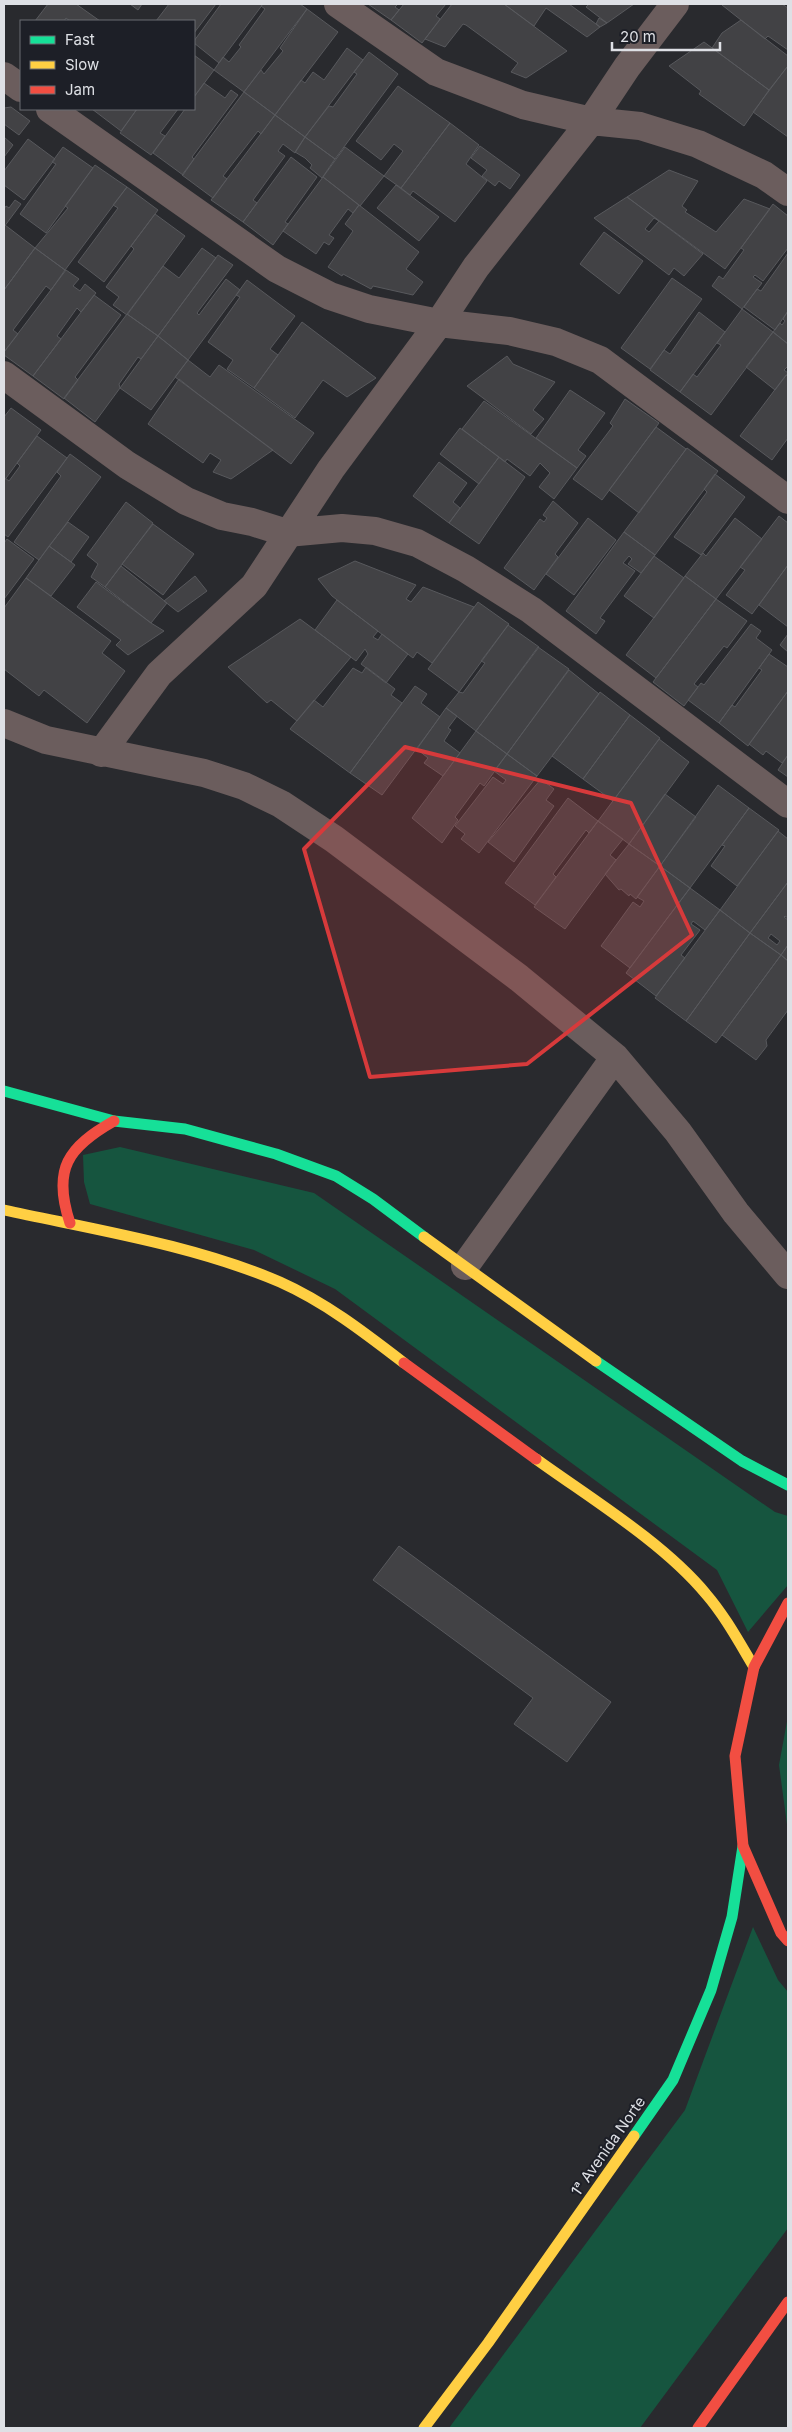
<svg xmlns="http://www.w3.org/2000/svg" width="792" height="2432" font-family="Inter,sans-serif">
<rect width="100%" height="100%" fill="#292a2e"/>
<!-- green -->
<path fill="#16553f" d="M 120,1147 L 314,1193 L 775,1512 L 788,1516 L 788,1585 L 748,1632 L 717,1570 L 335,1289 L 254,1250 L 90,1204 L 84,1182 L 83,1155 Z
M 788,1716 L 788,1832 L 779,1765 Z
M 753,1927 L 778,1980 L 788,1992 L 788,2228 L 640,2428 L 449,2428 L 685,2110 Z"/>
<!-- building -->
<path fill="#424245" stroke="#58595d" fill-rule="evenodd" d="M 48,4 L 76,4 L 100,21 L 70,21 L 66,18 L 64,21 L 35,21 Z
M 130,4 L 142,4 L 138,10 Z
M 169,4 L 216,4 L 194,33 L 194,21 L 156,21 Z
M 221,4 L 263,4 L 219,63 L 194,43 L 194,41 Z
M 263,4 L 300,4 L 307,9 L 244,92 L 214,70 L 223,57 L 229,62 L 241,47 L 239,45 L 265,9 L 261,6 Z
M 368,4 L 398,4 L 395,7 L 399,10 L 391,20 Z
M 404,4 L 446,4 L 436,16 L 440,19 L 422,43 L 391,20 Z
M 452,4 L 504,4 L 567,51 L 526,78 L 511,72 L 518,63 L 466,25 L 463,24 L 445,47 L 425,39 Z
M 504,4 L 569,4 L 600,27 L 587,37 L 546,8 L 534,26 Z
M 589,4 L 634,4 L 607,23 L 586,7 Z
M 724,4 L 782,4 L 788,8 L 788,50 L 768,36 L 765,39 L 722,5 Z
M 307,9 L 338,32 L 275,115 L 244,92 L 261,70 L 264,74 L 283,51 L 280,48 Z
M 599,18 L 607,23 L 600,27 L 596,24 Z
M 741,20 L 788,56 L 788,66 L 769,90 L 712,48 L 722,33 Z
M 704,42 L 769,90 L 744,126 L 699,94 L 701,91 L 669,66 Z
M 347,48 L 363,60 L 305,137 L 275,115 L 301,80 L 305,83 L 313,72 L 324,80 Z
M 369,52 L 398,74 L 335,159 L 305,137 L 329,106 L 333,107 L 357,74 L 354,72 Z
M 194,55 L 214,70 L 194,97 Z
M 787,67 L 788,68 L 788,137 L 753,112 Z
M 204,83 L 225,98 L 231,90 L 238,95 L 192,157 L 194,159 L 183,175 L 153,153 L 185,109 L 194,109 L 194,97 Z
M 398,86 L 450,123 L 401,188 L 384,176 L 403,151 L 394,144 L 381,160 L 356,141 Z
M 244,92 L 275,115 L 261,134 L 258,131 L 223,176 L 227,179 L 213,198 L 182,175 Z
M 11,107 L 30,121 L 19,135 L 4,124 L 4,108 Z
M 92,109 L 137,109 L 121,131 Z
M 137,109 L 178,109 L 160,133 L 165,136 L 151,155 L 120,133 Z
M 275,115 L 305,137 L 295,153 L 283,144 L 278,151 L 285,156 L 253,200 L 257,203 L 243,222 L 211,200 Z
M 450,123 L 479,145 L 466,164 L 487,181 L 455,222 L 413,191 L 410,195 L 401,188 Z
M 4,137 L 13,145 L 4,157 Z
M 305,137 L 335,159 L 322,178 L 310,168 L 312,165 L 305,158 L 295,152 Z
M 28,139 L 55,159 L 24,200 L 4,185 L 4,171 Z
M 480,146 L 520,175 L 510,189 L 499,181 L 495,186 L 482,176 L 487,170 L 471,158 Z
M 63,147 L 93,168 L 46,233 L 20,214 L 56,164 L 52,162 Z
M 345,147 L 384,176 L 360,206 L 323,177 Z
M 291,157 L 317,177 L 285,222 L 288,224 L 273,245 L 243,222 Z
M 95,165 L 127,187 L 65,270 L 35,248 L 68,208 L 65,206 Z
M 669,170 L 698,181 L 682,206 L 687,210 L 685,212 L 716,232 L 744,199 L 770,209 L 725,269 L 627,197 Z
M 323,177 L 359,205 L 353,213 L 348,209 L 329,235 L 334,238 L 329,245 L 324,242 L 316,254 L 283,231 Z
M 396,185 L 439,217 L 419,241 L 377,208 Z
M 127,187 L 158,210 L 104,282 L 78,262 L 118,208 L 113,205 Z
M 627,197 L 703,254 L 684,276 L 674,268 L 669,275 L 594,218 ZM 654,218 L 659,221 L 649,232 L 645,229 Z
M 15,200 L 21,204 L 4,227 L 4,209 L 6,206 L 9,208 Z
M 773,204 L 788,216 L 788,248 L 763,281 L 755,275 L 753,277 L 762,283 L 742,309 L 712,286 L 719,276 L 723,279 L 744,250 L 741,248 Z
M 359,205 L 419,252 L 406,269 L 423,282 L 413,295 L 373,286 L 371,289 L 343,274 L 342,276 L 328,267 L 353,231 L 345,224 Z
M 155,214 L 185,236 L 127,315 L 113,305 L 119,297 L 106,287 L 134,249 L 131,246 Z
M 5,225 L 35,248 L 4,290 L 4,227 Z
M 604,232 L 643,261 L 619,294 L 580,264 Z
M 35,248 L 65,270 L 51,290 L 46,286 L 13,330 L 18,334 L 4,352 L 4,290 Z
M 202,248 L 216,258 L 158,336 L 127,314 L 163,266 L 179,278 Z
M 788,253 L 788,311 L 775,330 L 744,307 L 757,289 L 761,291 Z
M 218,255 L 233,265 L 197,313 L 199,315 L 226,279 L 240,290 L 188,360 L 158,336 Z
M 66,270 L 79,279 L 73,286 L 80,291 L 85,284 L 96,293 L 81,312 L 77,308 L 57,336 L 61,339 L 33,376 L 4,355 L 4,352 Z
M 672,278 L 702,299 L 650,369 L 621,348 Z
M 247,280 L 295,316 L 270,349 L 278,355 L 254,388 L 227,369 L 233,360 L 208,342 L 240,297 L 236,295 Z
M 94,295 L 121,315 L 75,377 L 78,380 L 64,399 L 33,376 Z
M 742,309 L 773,332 L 711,415 L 680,392 L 693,374 L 697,377 L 721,345 L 717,343 Z
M 788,311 L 788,344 L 773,332 L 780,323 L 782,325 L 785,321 L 783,319 Z
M 699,312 L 725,332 L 680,392 L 650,370 L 664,350 L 670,354 Z
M 127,314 L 158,336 L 141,359 L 138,357 L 119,384 L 120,388 L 95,422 L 64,398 Z
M 302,322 L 376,378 L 347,397 L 323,380 L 295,418 L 254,388 Z
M 773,332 L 788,344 L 788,366 L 784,370 L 788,373 L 775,390 L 746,367 Z
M 158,336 L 188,360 L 151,410 L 120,388 Z
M 507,356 L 513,364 L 555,382 L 533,410 L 544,419 L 531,434 L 467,386 Z
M 188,360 L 210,377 L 219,365 L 314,433 L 291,464 L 175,377 Z
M 786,375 L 788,377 L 788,438 L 772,460 L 740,436 Z
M 179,379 L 198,394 L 273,450 L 231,479 L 213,472 L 221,460 L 210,453 L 203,463 L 148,424 Z
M 570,390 L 605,413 L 578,450 L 586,456 L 577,468 L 536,438 Z
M 625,399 L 659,423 L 602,500 L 573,479 L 613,426 L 610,423 Z
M 484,401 L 577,468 L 554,499 L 539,487 L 550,473 L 540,463 L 530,476 L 507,459 L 505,462 L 462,429 Z
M 11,408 L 41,430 L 4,481 L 4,417 Z
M 656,427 L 686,449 L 639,513 L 609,490 Z
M 460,428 L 499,457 L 479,484 L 440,454 Z
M 37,436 L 67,458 L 8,537 L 4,534 L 4,481 L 5,478 L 9,481 L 20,466 L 17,463 Z
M 687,448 L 718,471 L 655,555 L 624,532 Z
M 70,454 L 101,477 L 39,560 L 14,542 L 61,476 L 57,472 Z
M 499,457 L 525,477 L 479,544 L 449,523 Z
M 439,462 L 467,483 L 453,502 L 460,508 L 449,523 L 413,496 Z
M 715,474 L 745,497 L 701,555 L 674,537 L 707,492 L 704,489 Z
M 553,501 L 578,523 L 555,554 L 558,557 L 534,590 L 504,568 L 540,519 L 544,522 L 547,518 L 543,515 Z
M 126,502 L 153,523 L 105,587 L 91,577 L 98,564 L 87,555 Z
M 779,516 L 788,523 L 788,565 L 752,614 L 726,595 L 745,570 L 740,567 Z
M 588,518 L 616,540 L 574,595 L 546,574 Z
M 735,518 L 762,539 L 716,599 L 685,576 L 703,553 L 706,556 Z
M 68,522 L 89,537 L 71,562 L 49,546 Z
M 153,524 L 194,554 L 163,595 L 122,564 Z
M 624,532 L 655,555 L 641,573 L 628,564 L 632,559 L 629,556 L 623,563 L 635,571 L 600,618 L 605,621 L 596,634 L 566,611 Z
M 7,539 L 34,559 L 4,599 L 4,543 Z
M 49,546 L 75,565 L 51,596 L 26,578 Z
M 654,556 L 684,578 L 654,618 L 624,596 Z
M 355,561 L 416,585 L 406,599 L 411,602 L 423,587 L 474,607 L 432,663 L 417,652 L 413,658 L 332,596 L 318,579 Z
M 788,565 L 788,627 L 759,605 Z
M 121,566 L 167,603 L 151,623 L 105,587 Z
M 195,576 L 207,591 L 178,612 L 164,601 Z
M 685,576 L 716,599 L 656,678 L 626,655 Z
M 26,578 L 111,641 L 102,653 L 125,671 L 87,723 L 44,690 L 39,696 L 4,669 L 4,608 Z
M 96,582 L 151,623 L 164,631 L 128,655 L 116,645 L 121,640 L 77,607 Z
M 716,599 L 747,621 L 727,648 L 724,646 L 694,684 L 698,687 L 684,706 L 653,682 Z
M 337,600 L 378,631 L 373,637 L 378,640 L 382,634 L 408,654 L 386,683 L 361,664 L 368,654 L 365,649 L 356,661 L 315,630 Z
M 478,602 L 509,624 L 459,692 L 428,669 Z
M 300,619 L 351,657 L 297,721 L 271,700 L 267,703 L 228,667 Z
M 751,624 L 761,631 L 756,638 L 772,650 L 719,723 L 688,700 L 701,683 L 704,685 Z
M 508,625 L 539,647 L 476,731 L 446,708 L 459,692 L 463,693 L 485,663 L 481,661 Z
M 788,634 L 788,652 L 780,645 Z
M 538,647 L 569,669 L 507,754 L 476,731 Z
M 769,654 L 788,667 L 788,691 L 748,746 L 719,723 L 732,705 L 735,707 L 762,670 L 759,668 Z
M 366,667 L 395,689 L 391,695 L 402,703 L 350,773 L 290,729 L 314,700 L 323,707 L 353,668 L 362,673 Z
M 569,670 L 599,694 L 537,776 L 507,754 Z
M 415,686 L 427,694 L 421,703 L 440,717 L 382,795 L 350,773 Z
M 788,691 L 788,755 L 782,763 L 766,751 L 763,755 L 749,744 Z
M 600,692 L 630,715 L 583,779 L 552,756 Z
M 446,708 L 457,716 L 448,728 L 451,730 L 444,741 L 460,753 L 443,776 L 424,763 L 428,758 L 417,749 Z
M 630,715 L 660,738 L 613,801 L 583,779 Z
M 476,731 L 507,754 L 484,786 L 480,783 L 455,817 L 458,820 L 442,843 L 412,818 Z
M 659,739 L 689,762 L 629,844 L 598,821 Z
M 507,754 L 537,776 L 479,853 L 461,839 L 465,834 L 455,826 L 493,777 L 503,784 L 506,780 L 494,771 Z
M 788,755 L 788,777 L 778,770 Z
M 541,779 L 554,789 L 546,800 L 554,806 L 514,862 L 488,842 Z
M 718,785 L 749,808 L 690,888 L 660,866 Z
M 665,794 L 696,817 L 660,866 L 629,844 Z
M 568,798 L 598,821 L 589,833 L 586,830 L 553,874 L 556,877 L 535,905 L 505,883 Z
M 749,808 L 779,830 L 737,886 L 711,866 L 725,846 L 722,845 Z
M 598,821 L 623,839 L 610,855 L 616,860 L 565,929 L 534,907 Z
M 778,831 L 788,839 L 788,882 L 750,933 L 720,910 Z
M 629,844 L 660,866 L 636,899 L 630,894 L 629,896 L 621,889 L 619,890 L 605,874 Z
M 660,866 L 690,888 L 630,968 L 601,946 L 633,902 L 640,907 L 644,901 L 637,897 Z
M 788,882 L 788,918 L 785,916 L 784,917 L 788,920 L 788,945 L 781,955 L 750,933 ZM 771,934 L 780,941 L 777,945 L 768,938 Z
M 690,888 L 720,910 L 705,930 L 693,921 L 691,924 L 700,930 L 681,955 L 685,958 L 656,996 L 626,973 Z
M 720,910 L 750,933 L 686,1021 L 655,998 Z
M 750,933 L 781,955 L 716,1043 L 686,1021 Z
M 788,945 L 788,961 L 781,955 Z
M 781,955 L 788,961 L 788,1010 L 766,1040 L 767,1046 L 756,1060 L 722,1035 Z
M 399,1546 L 611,1702 L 567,1762 L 514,1724 L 533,1698 L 373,1580 Z"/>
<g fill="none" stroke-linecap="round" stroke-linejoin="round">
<!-- street -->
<path stroke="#6b5d5d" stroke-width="28" d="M 338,4 L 436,72 L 523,105 L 591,121 L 640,126 L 698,144 L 764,175 L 788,192
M 4,76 L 21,88
M 50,109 L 277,269 L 330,296 L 369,309 L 439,323 L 509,331 L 556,342 L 600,360 L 788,500
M 4,375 L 127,465 L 186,501 L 222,516 L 252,522 L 287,533 L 342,528 L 375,531 L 417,543 L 466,569 L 531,610 L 788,804
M 4,723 L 46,740 L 204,773 L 244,786 L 281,804 L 334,839 L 519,978 L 615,1057 L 678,1132 L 736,1213 L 788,1275
M 101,753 L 159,674 L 254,586 L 331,469 L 439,323 L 476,267 L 591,121 L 627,67 L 675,4
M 465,1266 L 615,1057"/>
<!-- fast -->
<path stroke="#16e098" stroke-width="11" d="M 4,1091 L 114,1121 L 185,1129 L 276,1154 L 336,1176 L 373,1199 L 424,1237
M 596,1361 L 742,1461 L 788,1485
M 634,2136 L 673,2080 L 711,1990 L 732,1917 L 743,1846"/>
<!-- slow -->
<path stroke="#ffcf43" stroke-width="11" d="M 4,1210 C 96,1230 193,1245 280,1282 C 325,1302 365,1333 404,1363
M 424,1237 L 596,1361
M 536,1459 C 590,1498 664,1543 706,1594 C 725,1616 739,1642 754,1667
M 424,2428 L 488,2343 L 634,2136"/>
<!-- jam -->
<path stroke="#f24e42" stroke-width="11" d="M 70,1223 C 52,1169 68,1147 114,1121
M 404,1363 L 536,1459
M 788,1603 L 754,1667 L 735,1756 L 743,1846 L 781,1933 L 788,1941
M 698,2428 L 788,2302"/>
</g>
<!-- marked area -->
<path fill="#d73a3b" fill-opacity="0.2" stroke="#d73a3b" stroke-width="4" stroke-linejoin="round" d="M 405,747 L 631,803 L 692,935 L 527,1064 L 370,1077 L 304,849 Z"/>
<g text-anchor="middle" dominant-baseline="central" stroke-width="4" stroke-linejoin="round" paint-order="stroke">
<!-- street labels -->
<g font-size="15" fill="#dee0e5" stroke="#1d1f27">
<text transform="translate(608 2146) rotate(-55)">1ᵃ Avenida Norte</text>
</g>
</g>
<!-- border -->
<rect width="792" height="2432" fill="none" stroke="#dee0e5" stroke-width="10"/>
<!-- legend -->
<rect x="20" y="20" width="175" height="90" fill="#1d1f27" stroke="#6a6c73"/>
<rect x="30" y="36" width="25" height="8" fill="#16e098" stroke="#6a6c73"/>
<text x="65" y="45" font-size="15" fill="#dee0e5">Fast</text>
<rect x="30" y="61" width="25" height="8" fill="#ffcf43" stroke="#6a6c73"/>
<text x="65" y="70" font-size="15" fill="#dee0e5">Slow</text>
<rect x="30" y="86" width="25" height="8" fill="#f24e42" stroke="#6a6c73"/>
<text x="65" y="95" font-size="15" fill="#dee0e5">Jam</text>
<!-- scale -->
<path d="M612 42v8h108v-8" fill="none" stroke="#dee0e5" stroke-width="2.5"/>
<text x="620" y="42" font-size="15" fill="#dee0e5" stroke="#1d1f27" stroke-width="4" paint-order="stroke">20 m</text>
</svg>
